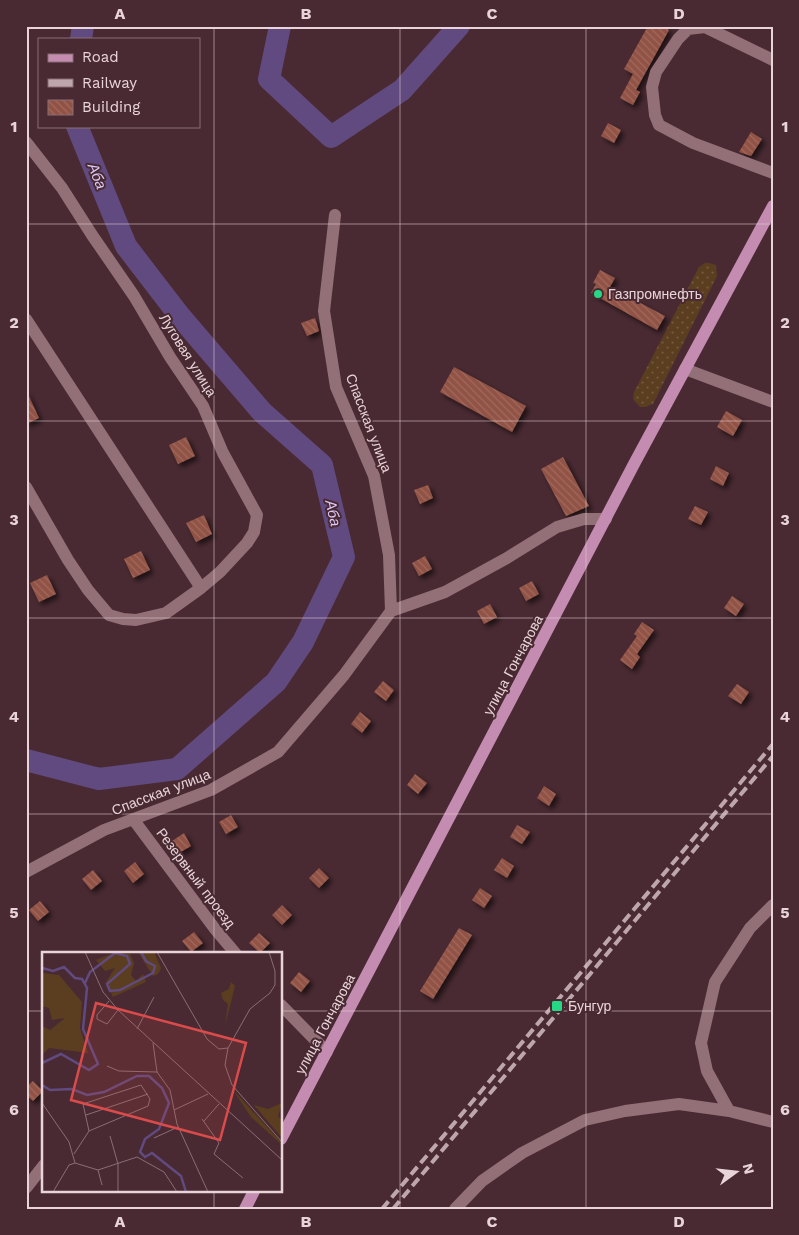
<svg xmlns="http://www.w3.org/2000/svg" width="799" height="1235" font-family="'Work Sans',sans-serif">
<defs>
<pattern id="grass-dots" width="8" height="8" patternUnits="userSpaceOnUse" patternTransform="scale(1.25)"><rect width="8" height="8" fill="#5b3e1f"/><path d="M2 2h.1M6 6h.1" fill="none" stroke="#73593f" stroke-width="1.8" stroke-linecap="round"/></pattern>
<pattern id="building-back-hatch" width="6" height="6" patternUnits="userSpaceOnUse" patternTransform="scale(1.25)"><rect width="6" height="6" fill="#915244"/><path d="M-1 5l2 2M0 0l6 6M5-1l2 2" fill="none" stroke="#a06a5e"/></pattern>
<filter id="shadow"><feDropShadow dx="3.5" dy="3.5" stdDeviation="2.5" flood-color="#0009"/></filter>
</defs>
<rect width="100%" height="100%" fill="#492a32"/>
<!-- grass -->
<path fill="url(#grass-dots)" d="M 705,263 L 709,263 L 716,265 L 717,276 L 653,404 L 645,407 L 640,407 L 633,399 L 634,392 L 699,267 Z"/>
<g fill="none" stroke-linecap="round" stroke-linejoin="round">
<!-- river -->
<path stroke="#604a7f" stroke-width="22" d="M 280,26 L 269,79 L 331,137 L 402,90 L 459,26
M 81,39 L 83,26
M 26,760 L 99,779 L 177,769 L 276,682 L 303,642 L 344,557 L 322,465 L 262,412 L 179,315 L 126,246 L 77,126"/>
</g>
<!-- building -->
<path fill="url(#building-back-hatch)" filter="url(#shadow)" d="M 648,26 L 663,26 L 669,30 L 636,90 L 640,92 L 633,105 L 620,98 L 633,74 L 624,69 Z
M 608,123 L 621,130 L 614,143 L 601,136 Z
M 751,132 L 762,139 L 751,156 L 739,152 Z
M 600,270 L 615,278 L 610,287 L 665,316 L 657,330 L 591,293 L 596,284 L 593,283 Z
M 315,318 L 319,331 L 307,336 L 301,323 Z
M 454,367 L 526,406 L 512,432 L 440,392 Z
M 26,390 L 39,418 L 26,424 Z
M 726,411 L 742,420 L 733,436 L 717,427 Z
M 186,437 L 195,456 L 178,464 L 169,445 Z
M 563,457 L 589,506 L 566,516 L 541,469 Z
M 716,466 L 729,473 L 723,486 L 710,479 Z
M 428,485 L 433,498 L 420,504 L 414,490 Z
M 695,506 L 708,512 L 701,525 L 688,519 Z
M 204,515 L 212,534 L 196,542 L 186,523 Z
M 141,551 L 150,570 L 133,578 L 124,559 Z
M 425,556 L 432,569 L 419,576 L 412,563 Z
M 47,575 L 56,594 L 39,602 L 30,583 Z
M 532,581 L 539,594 L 526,601 L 519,588 Z
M 732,596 L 744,604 L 736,616 L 724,608 Z
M 490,604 L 497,617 L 484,624 L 477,611 Z
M 642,622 L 654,630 L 637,654 L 640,657 L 632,669 L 620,660 L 637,636 L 634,634 Z
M 383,681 L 394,690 L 386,701 L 374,692 Z
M 737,684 L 749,692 L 741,704 L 728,696 Z
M 360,712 L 371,721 L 362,733 L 351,724 Z
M 415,774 L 427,783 L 418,794 L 407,785 Z
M 544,786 L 556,794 L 549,806 L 537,798 Z
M 231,815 L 238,827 L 226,834 L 219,822 Z
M 517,825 L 530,832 L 522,844 L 510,837 Z
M 184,833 L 191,846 L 179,853 L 172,841 Z
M 502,858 L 514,866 L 507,878 L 494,870 Z
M 135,862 L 144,874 L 133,883 L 124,871 Z
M 319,868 L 329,878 L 319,888 L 309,878 Z
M 93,870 L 102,881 L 91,890 L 82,879 Z
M 480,888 L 492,896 L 484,908 L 472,900 Z
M 40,901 L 49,912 L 38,921 L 29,910 Z
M 282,905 L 292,915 L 282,925 L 272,915 Z
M 459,928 L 472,935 L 433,999 L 420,991 Z
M 194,932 L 203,943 L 191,952 L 182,941 Z
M 259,933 L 270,943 L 260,953 L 249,943 Z
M 299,972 L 310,981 L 301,992 L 290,983 Z
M 33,1081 L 43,1091 L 33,1101 L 26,1095 L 26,1087 Z"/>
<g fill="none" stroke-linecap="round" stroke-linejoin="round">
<!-- minor -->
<path stroke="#936f77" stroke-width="12" d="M 773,60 L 705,27 L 688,29 L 678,39 L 656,72 L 652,87 L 655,115 L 659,125 L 693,143 L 773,173
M 26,142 L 62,188 L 92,235 L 134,296 L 170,357 L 203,406 L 223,453 L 257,515 L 254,532 L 247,543 L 220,572 L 201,588 L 166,613 L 136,620 L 123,619 L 109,615 L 88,590 L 68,560 L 26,487
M 335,215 L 324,311 L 336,387 L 374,476 L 389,555 L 391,611
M 26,319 L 201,588
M 685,369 L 773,402
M 133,819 L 215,929 L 236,954
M 26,872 L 104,830 L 211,790 L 278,752 L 344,675 L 391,611 L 445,592 L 507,558 L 557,527 L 584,519 L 606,519
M 281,1005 L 327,1052
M 729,1111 L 707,1071 L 701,1043 L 715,982 L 750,928 L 773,905
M 26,1188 L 44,1165
M 455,1209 L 482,1181 L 522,1153 L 585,1120 L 625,1111 L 679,1104 L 729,1111 L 773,1122"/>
<!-- major -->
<path stroke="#c48cb1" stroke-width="12" d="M 281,1139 L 634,464 L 773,206
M 245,1209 L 254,1191"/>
<!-- rail -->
<path stroke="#bea7ac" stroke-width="4" stroke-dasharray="10 5" stroke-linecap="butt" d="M 382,1209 L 773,744
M 393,1209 L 773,756"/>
</g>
<!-- grid -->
<path fill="none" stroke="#e9d5d9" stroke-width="1" stroke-opacity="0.55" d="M 214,26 L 214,954M 400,26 L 400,1209M 586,26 L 586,1209M 26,224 L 773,224M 26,421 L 773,421M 26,618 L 773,618M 26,814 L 773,814M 26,1011 L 44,1011M 281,1011 L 773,1011M 214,1191 L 214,1209"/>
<!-- markers -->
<g fill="#25d886" stroke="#492a32" stroke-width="2">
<circle cx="598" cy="294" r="5"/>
<rect x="551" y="1000" width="12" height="12" rx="2.5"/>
</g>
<g text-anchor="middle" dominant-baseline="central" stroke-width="4" stroke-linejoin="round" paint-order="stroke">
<!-- poi labels -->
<g font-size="14" fill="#e9d5d9" stroke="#492a32" text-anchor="start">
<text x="608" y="294">Газпромнефть</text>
<text x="568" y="1006">Бунгур</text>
</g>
<!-- street labels -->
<g font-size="14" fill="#e9d5d9" stroke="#492a32">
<text transform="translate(188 355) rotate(58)">Луговая улица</text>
<text transform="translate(369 423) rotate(69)">Спасская улица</text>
<text transform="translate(513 665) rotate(-62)">улица Гончарова</text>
<text transform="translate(161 792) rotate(-21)">Спасская улица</text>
<text transform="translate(196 878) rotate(53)">Резервный проезд</text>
<text transform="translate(325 1024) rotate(-62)">улица Гончарова</text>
</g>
<!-- water labels -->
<g font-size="15" font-style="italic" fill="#dcc9fa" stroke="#492a32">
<text transform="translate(97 176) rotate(68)">Аба</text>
<text transform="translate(333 513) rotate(77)">Аба</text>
</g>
</g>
<!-- overview -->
<g transform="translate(42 952)">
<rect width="240" height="240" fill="#492a32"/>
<path d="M 74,0 L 88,2 L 92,11 L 89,23 L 94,29 L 101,22 L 104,30 L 71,45 L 64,30 L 73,16 L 63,19 L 54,8 ZM 96,0 L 112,0 L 119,16 L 116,22 L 111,24 ZM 189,30 L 193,34 L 183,74 L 186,52 L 181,48 L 179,41 L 187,37 ZM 191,138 L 240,191 L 240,193 L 209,165 Z" fill="#5b3e1f"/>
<path d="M 0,21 L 17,23 L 40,50 L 38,76 L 46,101 L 7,96 L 0,103 L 0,74 L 8,78 L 23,66 L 10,68 L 7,56 L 0,54 ZM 240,151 L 236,164 L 240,168 L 240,186 L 212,153 L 226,157 Z" fill="#5b3e1f"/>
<path fill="none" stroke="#604a7f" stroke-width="2.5" d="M 0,16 L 11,19 L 22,15 L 33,26 L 40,27 L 45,36 L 41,77 L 56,112 L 47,118 L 19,102 L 0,111M 43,31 L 48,20 L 73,1 L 85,4 L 88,12 L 65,32 L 68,39 L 78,38 L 111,21 L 113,14 L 104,9 L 99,0M 0,133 L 8,138 L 30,137 L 45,143 L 62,140 L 95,124 L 107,124 L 120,136 L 127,151 L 117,177 L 103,187 L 98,200 L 103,205 L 110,201 L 139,224 L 144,240"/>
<path fill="none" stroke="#896e75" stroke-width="1" d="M 43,0 L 61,40 L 76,58 L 240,208M 115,0 L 165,87 L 177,97 L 186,96M 227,0 L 233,19 L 233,33 L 228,41 L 208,57 L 186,96 L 183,113 L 190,133 L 240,190M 67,49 L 55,63 L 55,67 L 65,72 L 76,58M 95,77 L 112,45M 111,91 L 115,120 L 128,138 L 135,172 L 166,240M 65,114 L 77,119 L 115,120M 99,133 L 108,147 L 106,154 L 47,179 L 41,152 ZM 0,151 L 27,190 L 33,211 L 56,218 L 95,205 L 122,220 L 135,240M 132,158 L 166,142M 44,163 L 106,142M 160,167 L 177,191 L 172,202 L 201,226M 162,169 L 177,152M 68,184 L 76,212 L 76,240M 112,186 L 136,175M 32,202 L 47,179M 56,218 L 60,233M 11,240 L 27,213 L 33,211"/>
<path fill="#da4b4b" fill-opacity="0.15" stroke="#da4b4b" stroke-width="2.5" d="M 54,51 L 204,91 L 178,188 L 29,148 Z"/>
<rect width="240" height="240" fill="none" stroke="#e9d5d9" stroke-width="2.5"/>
</g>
<!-- border -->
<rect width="799" height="1235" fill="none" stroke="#492a32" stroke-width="55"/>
<!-- legend -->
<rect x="38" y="38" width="162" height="90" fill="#492a32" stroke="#896e75"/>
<rect x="48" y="54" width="25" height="8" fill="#c48cb1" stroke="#896e75"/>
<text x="82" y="62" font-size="15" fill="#e9d5d9">Road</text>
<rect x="48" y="79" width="25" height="8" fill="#bea7ac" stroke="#896e75"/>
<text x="82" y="88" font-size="15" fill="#e9d5d9">Railway</text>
<rect x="48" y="100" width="25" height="15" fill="url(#building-back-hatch)" stroke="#896e75"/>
<text x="82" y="112" font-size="15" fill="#e9d5d9">Building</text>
<!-- north arrow -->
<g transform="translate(736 1172) rotate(75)" stroke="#492a32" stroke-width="4" paint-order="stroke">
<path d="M0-4L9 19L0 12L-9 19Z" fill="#e9d5d9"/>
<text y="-8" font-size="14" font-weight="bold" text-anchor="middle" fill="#e9d5d9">N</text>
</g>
<rect x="28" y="28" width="744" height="1180" fill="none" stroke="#e9d5d9" stroke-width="2"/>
<g font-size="16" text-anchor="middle" font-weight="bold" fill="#e9d5d9">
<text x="120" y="19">A</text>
<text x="306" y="19">B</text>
<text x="492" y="19">C</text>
<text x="679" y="19">D</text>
<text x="14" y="132">1</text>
<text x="785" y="132">1</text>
<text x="14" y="328">2</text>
<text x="785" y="328">2</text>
<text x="14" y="525">3</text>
<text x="785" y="525">3</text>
<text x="14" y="722">4</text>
<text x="785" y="722">4</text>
<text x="14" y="918">5</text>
<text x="785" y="918">5</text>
<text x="14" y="1115">6</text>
<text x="785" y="1115">6</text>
<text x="120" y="1227">A</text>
<text x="306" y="1227">B</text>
<text x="492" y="1227">C</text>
<text x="679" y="1227">D</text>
</g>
</svg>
